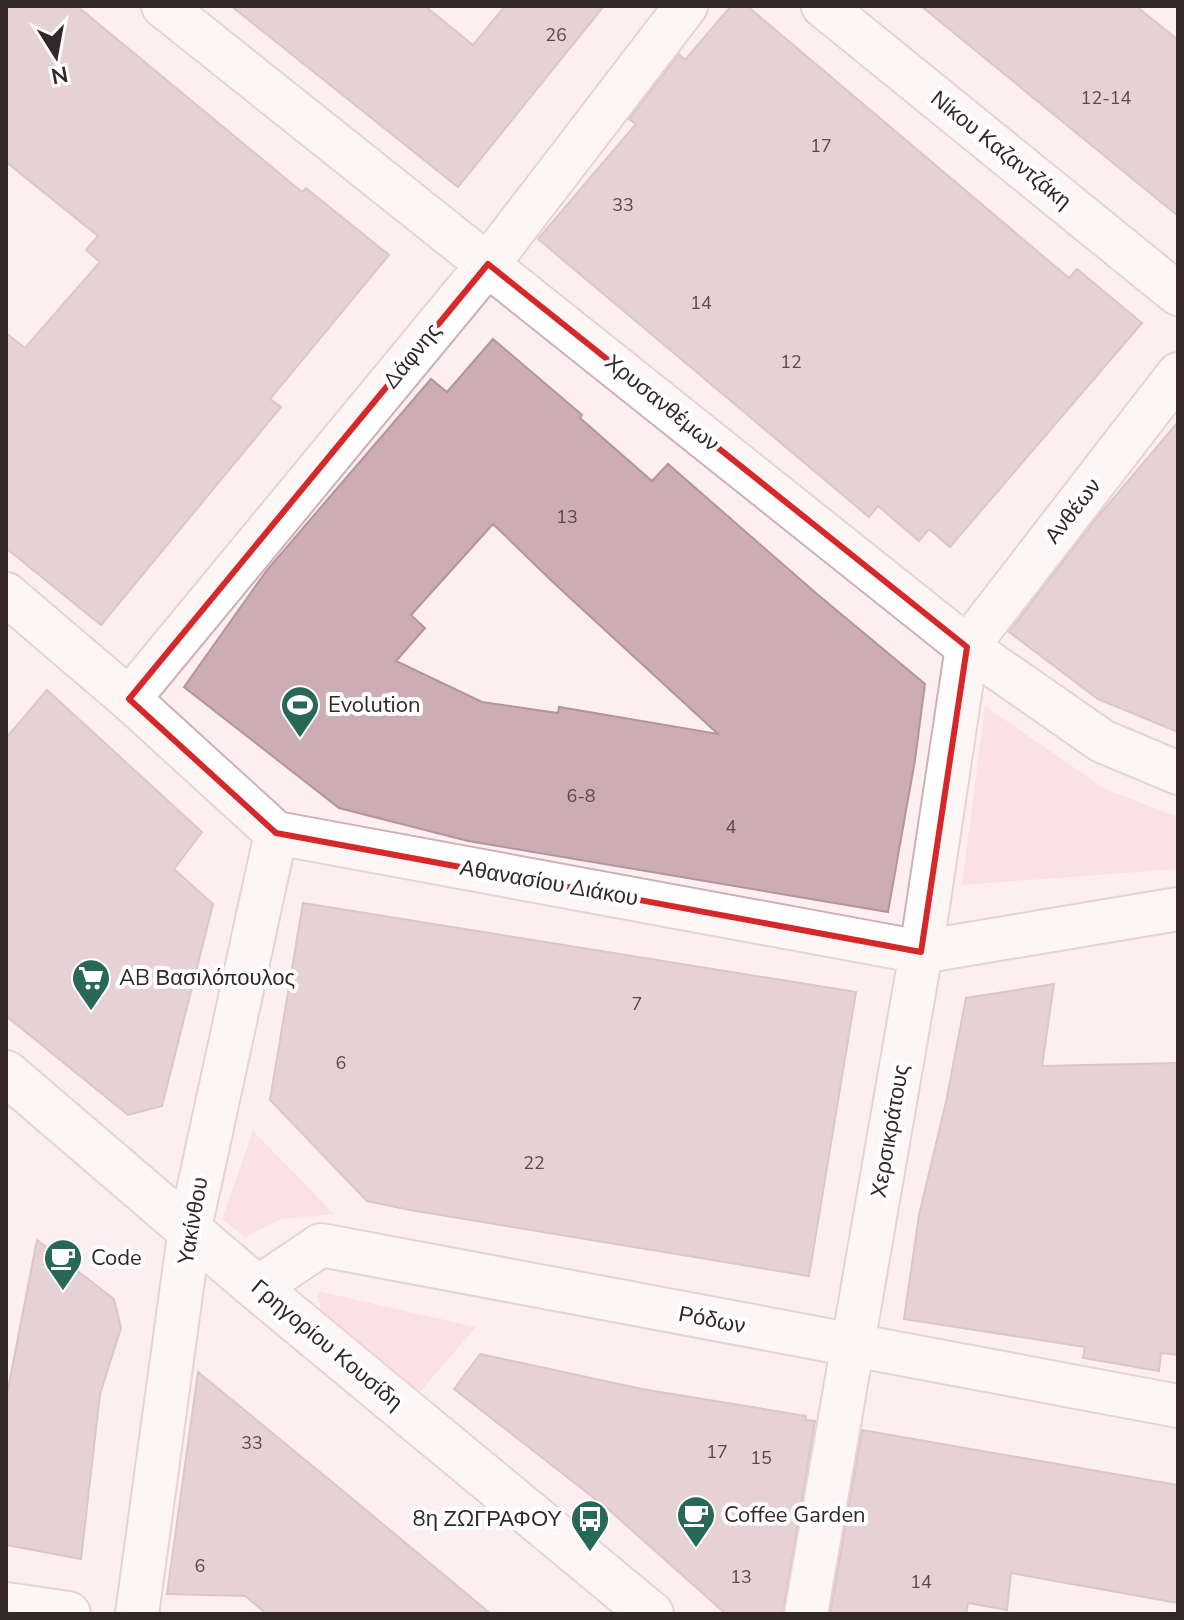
<svg xmlns="http://www.w3.org/2000/svg" width="1184" height="1620" font-family="'Nunito Sans',sans-serif">
<rect width="100%" height="100%" fill="#fceef1"/>
<!-- green -->
<path fill="#facfd8" d="M 985,706 L 1105,789 L 1178,817 L 1178,869 L 962,885 Z
M 253,1131 L 334,1214 L 281,1219 L 245,1237 L 222,1219 Z
M 317,1291 L 476,1327 L 420,1392 L 321,1310 Z"/>
<!-- building -->
<path fill="#ccadb3" stroke="#b3959b" stroke-width="2" fill-rule="evenodd" d="M 6,6 L 77,6 L 302,192 L 306,188 L 389,255 L 270,399 L 281,407 L 101,625 L 6,548 L 6,333 L 25,348 L 100,262 L 86,250 L 98,236 L 6,162 Z
M 231,6 L 425,6 L 473,45 L 505,6 L 604,6 L 458,187 Z
M 731,6 L 747,6 L 1069,278 L 1077,269 L 1142,323 L 950,547 L 929,529 L 919,541 L 878,506 L 869,517 L 538,239 L 636,124 L 629,119 L 679,54 L 685,60 Z
M 921,6 L 1136,6 L 1178,40 L 1178,216 Z
M 493,339 L 582,415 L 580,418 L 652,481 L 668,464 L 817,594 L 925,684 L 915,760 L 888,912 L 468,841 L 339,808 L 184,687 L 267,570 L 431,379 L 447,392 ZM 493,524 L 556,585 L 718,734 L 559,707 L 558,713 L 482,702 L 396,661 L 425,628 L 411,615 Z
M 1178,422 L 1178,732 L 1098,699 L 1009,632 L 1095,520 Z
M 47,690 L 202,832 L 174,869 L 213,904 L 162,1106 L 128,1115 L 6,1016 L 6,738 Z
M 303,903 L 856,992 L 809,1276 L 410,1210 L 367,1201 L 270,1100 Z
M 1054,984 L 1042,1066 L 1178,1063 L 1178,1355 L 1161,1353 L 1159,1371 L 1083,1358 L 1085,1347 L 904,1319 L 919,1215 L 946,1102 L 966,998 Z
M 37,1240 L 114,1299 L 121,1328 L 100,1394 L 81,1559 L 6,1545 L 6,1399 Z
M 480,1354 L 642,1389 L 806,1416 L 806,1420 L 815,1421 L 783,1614 L 726,1614 L 608,1509 L 454,1389 Z
M 198,1372 L 337,1486 L 491,1614 L 267,1614 L 245,1596 L 167,1594 Z
M 862,1430 L 1178,1485 L 1178,1603 L 1011,1573 L 1007,1610 L 968,1603 L 966,1614 L 830,1614 Z"/>
<g fill="none" stroke-linecap="round" stroke-linejoin="round">
<!-- street casing -->
<g stroke="#cfb0b6" stroke-width="46">
<path id="street" d="M 163,6 L 967,647 L 1102,741 L 1178,773
M 823,6 L 1178,294
M 6,594 L 129,699 L 276,833 L 921,952 L 1178,909
M 129,699 L 488,264 L 686,6
M 257,1288 L 321,1245 L 1178,1406
M 137,1614 L 190,1228 L 276,833
M 806,1614 L 921,952 L 967,647 L 1178,374"/>
</g>
<!-- secondary casing -->
<g stroke="#cfb0b6" stroke-width="48">
<path id="secondary" d="M 6,1073 L 257,1288 L 651,1614
M 6,1605 L 68,1614"/>
</g>
<!-- street -->
<use href="#street" stroke="#fff" stroke-width="42"/>
<!-- secondary -->
<use href="#secondary" stroke="#fff" stroke-width="44"/>
</g>
<!-- marked area -->
<path d="M0 0H1184V1620H0ZM 488,264 L 967,647 L 921,952 L 276,833 L 129,699 Z" fill="#fceef1" fill-opacity=".55" fill-rule="evenodd"/>
<path fill="none" stroke="#d62828" stroke-width="6" stroke-linejoin="round" d="M 488,264 L 967,647 L 921,952 L 276,833 L 129,699 Z"/>
<!-- icons -->
<defs>
<g id="stadium-pin" transform="scale(2)"><path d="M0 17L-7.5 6A9.5 9.5 0 1 1 7.5 6Z" fill="#276858" stroke="#fff"/><path d="M0-5a6.5 5 0 1 0 0 10a6.5 5 0 1 0 0-10ZM-3.5-1.8h7v3.6h-7Z" fill="#fff"/></g>
<g id="supermarket-pin" transform="scale(2)"><path d="M0 17L-7.5 6A9.5 9.5 0 1 1 7.5 6Z" fill="#276858" stroke="#fff"/><path d="M-6-5.5h2.5l.6 2H6L4.5 2H-2.5L-4.4-4H-6ZM-1.5 3.2a1.3 1.3 0 1 0 .1 0ZM3 3.2a1.3 1.3 0 1 0 .1 0Z" fill="#fff"/></g>
<g id="cafe-pin" transform="scale(2)"><path d="M0 17L-7.5 6A9.5 9.5 0 1 1 7.5 6Z" fill="#276858" stroke="#fff"/><path d="M-5.5-4.5H6V0H3Q3 3.5 0 3.5H-2.5Q-5.5 3.5-5.5 0ZM3-3.2v2h1.7v-2ZM-6 4.5H4V6H-6Z" fill="#fff"/></g>
<g id="bus-pin" transform="scale(2)"><path d="M0 17L-7.5 6A9.5 9.5 0 1 1 7.5 6Z" fill="#276858" stroke="#fff"/><path d="M-5-6H5V4H4V6H2V4H-2V6H-4V4H-5ZM-3.5-4V0h7V-4ZM-3.5 1.2v1.5H-2V1.2ZM2 1.2v1.5H3.5V1.2Z" fill="#fff"/></g>
</defs>
<g fill-rule="evenodd">
<use href="#stadium-pin" x="300" y="705"/>
<use href="#supermarket-pin" x="91" y="978"/>
<use href="#cafe-pin" x="63" y="1258"/>
<use href="#cafe-pin" x="696" y="1515"/>
<use href="#bus-pin" x="590" y="1519"/>
</g>
<g text-anchor="middle" dominant-baseline="central" stroke-width="8" stroke-linejoin="round" paint-order="stroke">
<!-- number labels -->
<g font-size="18" fill="#59484c">
<text x="556" y="35">26</text>
<text x="1106" y="98">12-14</text>
<text x="821" y="146">17</text>
<text x="623" y="205">33</text>
<text x="701" y="303">14</text>
<text x="791" y="362">12</text>
<text x="567" y="517">13</text>
<text x="581" y="796">6-8</text>
<text x="731" y="827">4</text>
<text x="637" y="1004">7</text>
<text x="341" y="1063">6</text>
<text x="534" y="1163">22</text>
<text x="252" y="1443">33</text>
<text x="717" y="1452">17</text>
<text x="761" y="1458">15</text>
<text x="200" y="1566">6</text>
<text x="741" y="1577">13</text>
<text x="921" y="1582">14</text>
</g>
<!-- street labels -->
<g font-size="22" fill="#332729" stroke="#fff">
<text transform="translate(1001 150) rotate(39)">Νίκου Καζαντζάκη</text>
<text transform="translate(412 356) rotate(-51)">Δάφνης</text>
<text transform="translate(662 403) rotate(39)">Χρυσανθέμων</text>
<text transform="translate(1073 511) rotate(-52)">Ανθέων</text>
<text transform="translate(549 883) rotate(10)">Αθανασίου Διάκου</text>
<text transform="translate(890 1131) rotate(-80)">Χερσικράτους</text>
<text transform="translate(193 1221) rotate(-80)">Υακίνθου</text>
<text transform="translate(712 1320) rotate(11)">Ρόδων</text>
<text transform="translate(327 1345) rotate(40)">Γρηγορίου Κουσίδη</text>
</g>
<!-- poi labels -->
<g font-size="22" fill="#332729" stroke="#fff" text-anchor="start">
<text x="328" y="705">Evolution</text>
<text x="119" y="978">AB Βασιλόπουλος</text>
<text x="91" y="1258">Code</text>
<text x="724" y="1515">Coffee Garden</text>
<text x="562" y="1519" text-anchor="end">8η ΖΩΓΡΑΦΟΥ</text>
</g>
</g>
<!-- border -->
<rect width="1184" height="1620" fill="none" stroke="#332729" stroke-width="16"/>
<!-- north arrow -->
<g transform="translate(56 56) rotate(169)" stroke="#ffffff" stroke-width="6" paint-order="stroke">
<path d="M0-6L14 30L0 20L-14 30Z" fill="#332729"/>
<text y="-12" font-size="22" font-weight="bold" text-anchor="middle" fill="#332729">N</text>
</g>
</svg>
